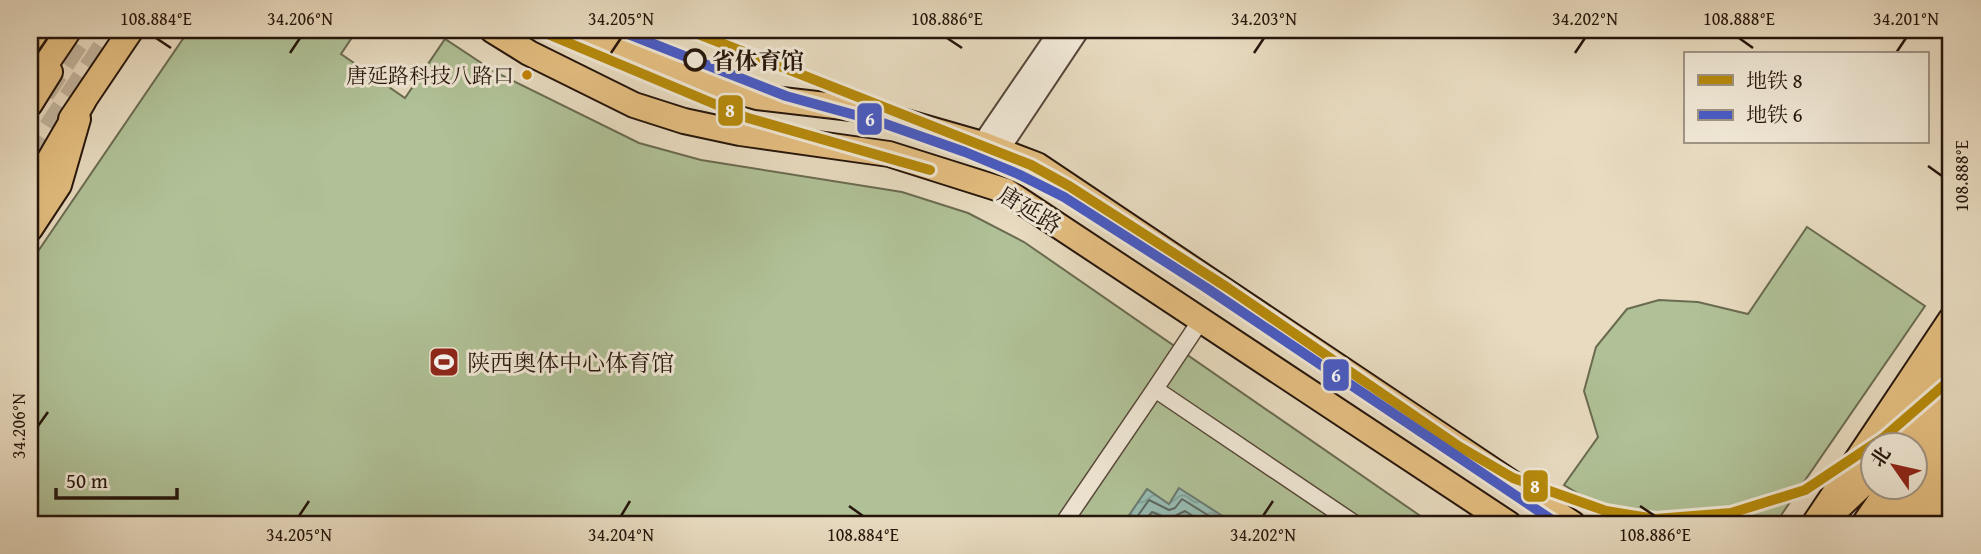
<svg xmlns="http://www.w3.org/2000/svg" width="1981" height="554" font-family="'Gentium Book Plus','Noto Serif SC',serif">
<defs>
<pattern id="water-waves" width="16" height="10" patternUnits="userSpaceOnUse" patternTransform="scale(1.75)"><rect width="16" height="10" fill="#97bbb1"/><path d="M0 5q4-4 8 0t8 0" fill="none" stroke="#82a097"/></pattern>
</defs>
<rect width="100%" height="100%" fill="#e8dbc0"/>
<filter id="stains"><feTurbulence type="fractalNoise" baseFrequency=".00286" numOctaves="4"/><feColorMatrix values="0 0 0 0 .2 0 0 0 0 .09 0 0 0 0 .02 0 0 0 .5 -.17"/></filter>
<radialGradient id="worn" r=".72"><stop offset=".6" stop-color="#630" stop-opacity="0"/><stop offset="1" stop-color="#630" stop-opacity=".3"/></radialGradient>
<!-- park -->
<path fill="#b0c197" stroke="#6a6b51" stroke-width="2" d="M 189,30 L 357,30 L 341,54 L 405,98 L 445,39 L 495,72 L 639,143 L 701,160 L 902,192 L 968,213 L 1024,242 L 1432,524 L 30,524 L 30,263 Z
M 1807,227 L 1925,306 L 1775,524 L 1628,524 L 1564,485 L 1598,437 L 1584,391 L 1596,347 L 1627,309 L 1659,300 L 1698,302 L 1748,314 Z"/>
<!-- water -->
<path fill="url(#water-waves)" stroke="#69796f" stroke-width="2" d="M 1179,488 L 1235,524 L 1123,524 L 1147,489 L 1169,504 Z"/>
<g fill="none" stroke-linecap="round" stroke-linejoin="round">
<!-- shore -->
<path stroke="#5e685e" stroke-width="2" d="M 1132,524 L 1149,500 L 1169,510 L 1175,508 L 1182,499 L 1222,524
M 1142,524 L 1152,512 L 1169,519 L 1185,511 L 1206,524"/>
<!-- trunk-tunnel -->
<path stroke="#c1b39c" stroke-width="24" stroke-dasharray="24 12" stroke-linecap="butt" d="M 43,93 L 85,30
M 30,158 L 116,30"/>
<!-- minor casing -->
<g stroke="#564638" stroke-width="19">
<path id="minor" d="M 1155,389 L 1201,320
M 1063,524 L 1155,389 L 1355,524"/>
</g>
<!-- tertiary casing -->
<g stroke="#564638" stroke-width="23">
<path id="tertiary" d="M 982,144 L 1060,30
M 999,150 L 1079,30"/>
</g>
<!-- primary casing -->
<g stroke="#25150b" stroke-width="28">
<path id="primary" d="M 492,30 L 529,53 L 634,105 L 684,121 L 740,133 L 889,154 L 1006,191 L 1509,524
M 587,30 L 682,77 L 757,97 L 860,109 L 982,144 L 1037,165 L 1573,524
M 30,40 L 37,30
M 30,104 L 50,72
M 71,119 L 131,30
M 30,229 L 59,185 L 78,119
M 1893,446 L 1951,358
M 1914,450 L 1951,395
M 1835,511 L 1872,476
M 1814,524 L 1951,319
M 1864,524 L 1889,488
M 1892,524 L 1951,436
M 1920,524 L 1951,478"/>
</g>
<!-- trunk casing -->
<g stroke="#25150b" stroke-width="28">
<path id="trunk" d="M 30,88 L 69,30
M 30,193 L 83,102"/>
</g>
<!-- minor -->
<use href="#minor" stroke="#f0e8d6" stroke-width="16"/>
<!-- tertiary -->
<use href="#tertiary" stroke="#f0e8d6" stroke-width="19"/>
<!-- primary -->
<use href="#primary" stroke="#e4be80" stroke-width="24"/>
<!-- trunk -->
<use href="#trunk" stroke="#e4be80" stroke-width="24"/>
<!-- metro-1 casing -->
<g stroke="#f0e8d6" stroke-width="16">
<path id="metro-1" d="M 538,30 L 748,118 L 930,170
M 688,30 L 1031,165 L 1069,186 L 1228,288 L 1460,447 L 1513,478 L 1606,511 L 1655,519 L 1731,513 L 1805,490 L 1883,438 L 1951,379"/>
</g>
<!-- metro-2 casing -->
<g stroke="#f0e8d6" stroke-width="16">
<path id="metro-2" d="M 618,30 L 786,96 L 877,121 L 965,152 L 1018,174 L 1064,197 L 1205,287 L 1558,524"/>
</g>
<!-- metro-1 -->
<use href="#metro-1" stroke="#b68a0b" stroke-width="10"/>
<!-- metro-2 -->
<use href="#metro-2" stroke="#485cc7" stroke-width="10"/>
</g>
<!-- ticks -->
<path fill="none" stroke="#25150b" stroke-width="2.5" d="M 156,38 L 171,48M 947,38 L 962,48M 1739,38 L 1753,48M 290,53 L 300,38M 611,53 L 621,38M 1254,53 L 1264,38M 1575,53 L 1585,38M 1896,53 L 1906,38M 1928,166 L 1942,176M 38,426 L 48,412M 849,506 L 863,516M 1640,506 L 1655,516M 299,516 L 309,501M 621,516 L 630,501M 1263,516 L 1273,501"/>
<!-- icons -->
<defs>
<g id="stadium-square" transform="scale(1.575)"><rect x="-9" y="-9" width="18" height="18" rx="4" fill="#8f2418" stroke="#f0e8d6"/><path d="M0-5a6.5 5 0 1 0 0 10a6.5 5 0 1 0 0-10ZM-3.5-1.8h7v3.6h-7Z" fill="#fff"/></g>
</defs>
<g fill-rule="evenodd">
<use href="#stadium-square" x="444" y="362"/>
</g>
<!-- markers -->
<circle fill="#f0e8d6" stroke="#25150b" stroke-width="3.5" cx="695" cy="60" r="10"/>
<circle fill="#c28203" stroke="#f0e8d6" stroke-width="2.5" cx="527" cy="75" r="6"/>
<g text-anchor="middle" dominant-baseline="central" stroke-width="6" stroke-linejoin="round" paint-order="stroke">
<!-- bus labels -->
<g font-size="21" fill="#25150b" stroke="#f0e8d6" text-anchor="end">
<text x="514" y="75">唐延路科技八路口</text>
</g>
<!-- stop labels -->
<g font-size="23" font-weight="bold" fill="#25150b" stroke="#f0e8d6" text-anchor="start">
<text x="712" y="60">省体育馆</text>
</g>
<!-- street labels -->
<g font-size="23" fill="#25150b" stroke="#f0e8d6">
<text transform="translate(1030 209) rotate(31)">唐延路</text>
</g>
<!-- poi labels -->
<g font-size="23" fill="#25150b" stroke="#f0e8d6" text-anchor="start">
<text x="467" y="362">陕西奥体中心体育馆</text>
</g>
</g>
<g stroke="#f0e8d6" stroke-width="2.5">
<rect x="717" y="94" width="27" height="33" rx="7" fill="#b68a0b"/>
<rect x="856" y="102" width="27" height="34" rx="7" fill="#485cc7"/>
<rect x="1322" y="358" width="28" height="34" rx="7" fill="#485cc7"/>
<rect x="1522" y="469" width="27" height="34" rx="7" fill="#b68a0b"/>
</g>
<g font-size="19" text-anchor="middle" font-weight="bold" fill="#fff">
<text x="730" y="117">8</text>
<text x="870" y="126">6</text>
<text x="1336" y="382">6</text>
<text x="1535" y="493">8</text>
</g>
<!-- margin -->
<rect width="1981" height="554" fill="none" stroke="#e8dbc0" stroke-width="77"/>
<!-- legend -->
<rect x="1684" y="52" width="245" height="91" fill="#f0e8d6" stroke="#9f9485" stroke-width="2"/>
<rect x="1698" y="75" width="35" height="10" fill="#b68a0b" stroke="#9f9485" stroke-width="2"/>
<text x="1746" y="88" font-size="21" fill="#25150b">地铁 8</text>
<rect x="1698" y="110" width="35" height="10" fill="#485cc7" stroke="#9f9485" stroke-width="2"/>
<text x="1746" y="122" font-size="21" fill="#25150b">地铁 6</text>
<!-- north arrow -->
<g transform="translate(1894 466) rotate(304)"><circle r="33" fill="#f0e8d6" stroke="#9f9485" stroke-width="2"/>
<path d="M0-5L12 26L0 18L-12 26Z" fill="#8f2418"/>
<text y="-10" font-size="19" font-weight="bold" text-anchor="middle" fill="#25150b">北</text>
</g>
<!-- scale -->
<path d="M56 488v10h121v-10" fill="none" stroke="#25150b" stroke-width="3.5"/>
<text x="66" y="488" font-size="21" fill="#25150b" stroke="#f0e8d6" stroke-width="5" paint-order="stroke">50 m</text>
<rect x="38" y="38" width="1904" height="478" fill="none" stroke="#25150b" stroke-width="2.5"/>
<g font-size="18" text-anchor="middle" fill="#25150b">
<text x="156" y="25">108.884°E</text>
<text x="300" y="25">34.206°N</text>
<text x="621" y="25">34.205°N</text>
<text x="947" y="25">108.886°E</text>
<text x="1264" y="25">34.203°N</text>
<text x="1585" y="25">34.202°N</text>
<text x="1739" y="25">108.888°E</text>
<text x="1906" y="25">34.201°N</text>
<text transform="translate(1962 176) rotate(-90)" y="6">108.888°E</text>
<text transform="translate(19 426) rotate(-90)" y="6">34.206°N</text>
<text x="299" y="541">34.205°N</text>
<text x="621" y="541">34.204°N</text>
<text x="863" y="541">108.884°E</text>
<text x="1263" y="541">34.202°N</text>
<text x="1655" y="541">108.886°E</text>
</g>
<rect width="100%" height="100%" filter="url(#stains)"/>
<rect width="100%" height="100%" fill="url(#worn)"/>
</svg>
